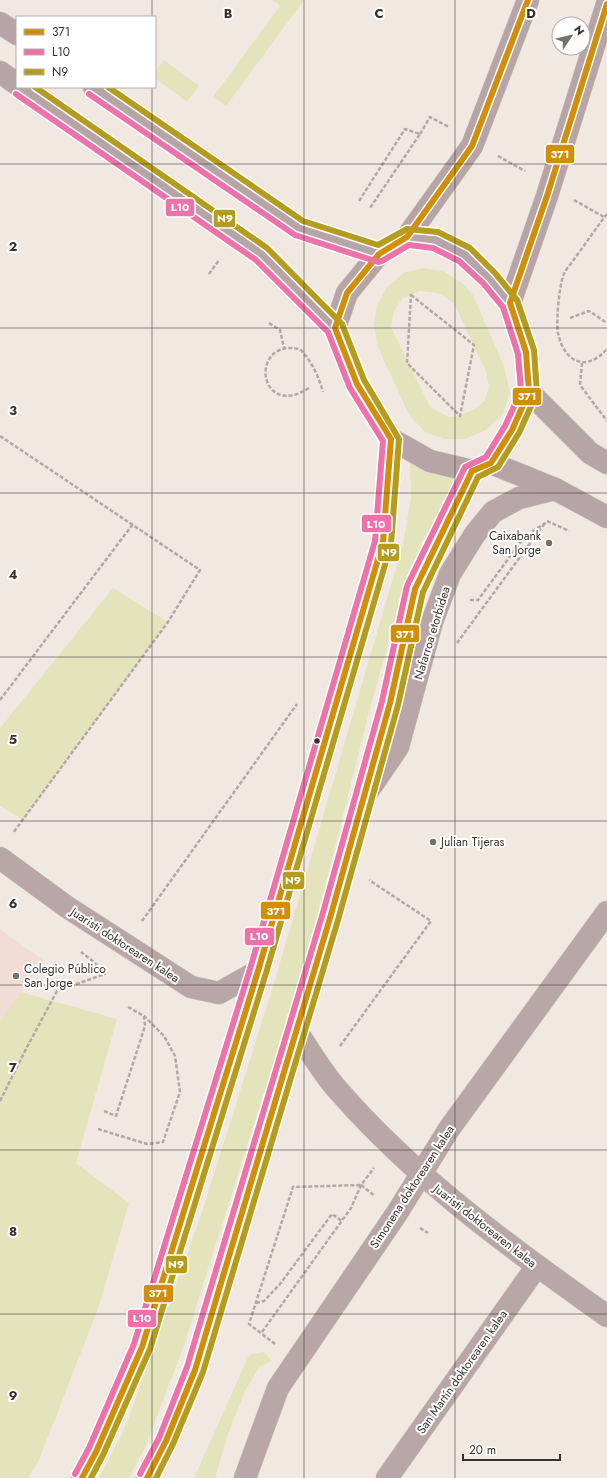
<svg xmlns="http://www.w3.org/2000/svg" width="607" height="1478" font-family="Jost,sans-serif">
<rect width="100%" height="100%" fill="#f2e8e2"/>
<!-- built -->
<path fill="#f1ddd3" d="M 0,929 L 44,961 L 0,1020 Z"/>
<!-- green -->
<path fill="#e3e4bc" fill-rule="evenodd" d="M 272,0 L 304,0 L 226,106 L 213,97 L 280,6 Z
M 164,60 L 199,86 L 187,102 L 155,78 L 155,72 Z
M 424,268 L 445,272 L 462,283 L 473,295 L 504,366 L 510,393 L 503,414 L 486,430 L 465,439 L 445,439 L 425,432 L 409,415 L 377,345 L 374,324 L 377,306 L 387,287 L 405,272 ZM 420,291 C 435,292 444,294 455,305 L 486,372 L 489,387 L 485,400 L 478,407 L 460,416 L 449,417 L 430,407 L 391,327 L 394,311 L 402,299 Z
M 410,461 L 462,480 L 422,541 L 400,601 L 369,712 L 309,951 L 183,1348 L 146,1445 L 129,1478 L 99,1478 L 125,1428 L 201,1215 L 272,990 L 403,544 L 411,498 Z
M 113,588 L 168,622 L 23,820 L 0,806 L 0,728 Z
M 21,992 L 117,1019 L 76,1163 L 129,1203 L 99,1306 L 39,1460 L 28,1478 L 0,1478 L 0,1020 Z
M 264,1352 L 272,1361 L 260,1366 L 245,1391 L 228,1434 L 215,1478 L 194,1478 L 249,1355 Z"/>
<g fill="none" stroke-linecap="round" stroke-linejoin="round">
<!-- street casing -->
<g stroke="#cbc4bf" stroke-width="23">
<path id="street" d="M 366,794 L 398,747 L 432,622 L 450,574 L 475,534 L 493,512 L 519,498 L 555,489
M 0,858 L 67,907 L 191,987 L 219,993 L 258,971
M 297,1032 C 310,1051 322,1072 337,1089 C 415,1179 511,1248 607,1316
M 245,1478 L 278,1388 L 397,1213 L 449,1129 L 607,912
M 387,1478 L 537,1266"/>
</g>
<!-- secondary casing -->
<g stroke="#cbc4bf" stroke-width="23">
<path id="secondary" d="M 0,23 L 17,34
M 0,72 L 17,84
M 21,87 L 261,254 L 335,328
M 94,87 L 299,228 L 379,254
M 407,237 L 435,240 L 464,254 L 489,278 L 510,303 L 526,352 L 529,392 L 512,430 L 491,463 L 472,471 L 430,461 L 391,439 L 357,384 L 335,328 L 347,293 L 379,254 Z
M 407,237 L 472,146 L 528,0
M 510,303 L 547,196 L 607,4
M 529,392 L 590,453 L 607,463
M 491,463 L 555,489 L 607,517
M 82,1478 L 96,1452 L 142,1347 L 258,971 L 383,542 L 391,439
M 147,1478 L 166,1441 L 195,1370 L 330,918 L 390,703 L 415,589 L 472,471"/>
</g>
<!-- path -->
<path stroke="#b5a7a6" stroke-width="2.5" stroke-dasharray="4 2" stroke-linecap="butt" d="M 420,134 L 430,117 L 449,127
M 498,156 L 525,171
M 574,200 L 604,217
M 359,201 L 405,129 L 420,134 L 370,208
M 607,214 C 596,228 586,243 575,258 C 571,264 565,270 563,276 C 559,290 556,319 558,333 C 564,362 586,373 607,349
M 209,274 L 219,260
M 411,295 L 474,345 L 460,416 L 407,363 Z
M 570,318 L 589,311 L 607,323
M 269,323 L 280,330 L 284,348
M 582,363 L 580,385 L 607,421
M 309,388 C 258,421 248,338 300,349 C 312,362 318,375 323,392
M 0,436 L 200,570 L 168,622 L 13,833
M 547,521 L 569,531
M 470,600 L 478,600 L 525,536 L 547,522
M 457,643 L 545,523
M 0,700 L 133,524
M 142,921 L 297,704
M 340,1046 L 431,921 L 369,880
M 0,1101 L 27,1047 L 57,991 L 105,974 L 94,962 L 81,952
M 104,1111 L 116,1116 L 145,1026 L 144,1016
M 98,1129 L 147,1144 L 163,1142 L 180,1092 L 175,1056 L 164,1036 L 144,1016 L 128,1007
M 361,1185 L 375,1196
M 420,1228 L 428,1233
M 256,1303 L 264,1301 L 280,1284 L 332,1214 L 342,1221
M 262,1332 L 351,1208 L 361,1185 L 374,1168
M 275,1344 L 249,1324 L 293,1187 L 361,1185"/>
<!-- street -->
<use href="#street" stroke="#b9a7a8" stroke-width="22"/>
<!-- secondary -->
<use href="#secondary" stroke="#b7a4a6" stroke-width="22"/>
<!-- bus-1 casing -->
<g stroke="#fff" stroke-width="9">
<path id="bus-1" d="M 510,303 L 547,196 L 607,4
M 472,471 L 491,463 L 512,430 L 529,392 L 526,352 L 510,303
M 82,1478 L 96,1452 L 142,1347 L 258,971 L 383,542 L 391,439 L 357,384 L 335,328 L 347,293 L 379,254 L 407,237 L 472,146 L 528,0
M 147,1478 L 166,1441 L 195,1370 L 330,918 L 390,703 L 415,589 L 472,471"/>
</g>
<!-- bus-2 casing -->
<g stroke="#fff" stroke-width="9">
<path id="bus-2" d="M 16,94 L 256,260 L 328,332 L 350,388 L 383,441 L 375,541 L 250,969 L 134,1344 L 89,1448 L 75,1474
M 89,94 L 295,235 L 378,262 L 382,261 L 409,245 L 433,248 L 459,261 L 483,283 L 503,307 L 518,354 L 521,391 L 505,426 L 486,457 L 465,467 L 407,586 L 382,701 L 322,916 L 187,1367 L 159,1438 L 140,1474"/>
</g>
<!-- bus-3 casing -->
<g stroke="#fff" stroke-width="9">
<path id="bus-3" d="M 35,87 L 267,248 L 342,324 L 364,380 L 399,439 L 391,544 L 266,973 L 150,1349 L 103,1455 L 91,1478
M 108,87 L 303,221 L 378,245 L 407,229 L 438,232 L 470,248 L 495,273 L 517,300 L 534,350 L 537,393 L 519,433 L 498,467 L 478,477 L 423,592 L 398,705 L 338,920 L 203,1372 L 173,1444 L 156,1478"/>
</g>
<!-- bus-1 -->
<use href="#bus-1" stroke="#d18e09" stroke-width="6"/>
<!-- bus-2 -->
<use href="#bus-2" stroke="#ed72aa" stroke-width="6"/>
<!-- bus-3 -->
<use href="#bus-3" stroke="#b59c1d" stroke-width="6"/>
</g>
<!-- grid -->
<path fill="none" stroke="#37302b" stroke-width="1" stroke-opacity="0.55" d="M 152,0 L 152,17M 304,0 L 304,1478M 455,0 L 455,1478M 152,87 L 152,1478M 0,164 L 607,164M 0,328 L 607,328M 0,493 L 607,493M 0,657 L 607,657M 0,821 L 607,821M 0,985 L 607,985M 0,1150 L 607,1150M 0,1314 L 607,1314"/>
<!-- markers -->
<g fill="#78706b" stroke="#fff" stroke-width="1.5">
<circle cx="549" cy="543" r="4"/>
<circle cx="433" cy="842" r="4"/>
<circle cx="16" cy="976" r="4"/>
</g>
<circle fill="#37302b" stroke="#fff" stroke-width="1.5" cx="317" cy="741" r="3.5"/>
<g text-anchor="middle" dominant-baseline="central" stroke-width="4" stroke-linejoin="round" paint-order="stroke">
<!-- poi labels -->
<g font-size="12" fill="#37302b" stroke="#fff" text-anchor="start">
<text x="541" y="536" text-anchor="end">Caixabank<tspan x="541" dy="14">San Jorge</tspan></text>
<text x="441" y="842">Julian Tijeras</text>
<text x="24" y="969">Colegio Público<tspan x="24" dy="14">San Jorge</tspan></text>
</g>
<!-- street labels -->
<g font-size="12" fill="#37302b" stroke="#fff">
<text transform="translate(432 633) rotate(-73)">Nafarroa etorbidea</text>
<text transform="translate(125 945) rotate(33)">Juaristi doktorearen kalea</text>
<text transform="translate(412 1187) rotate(-57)">Simonena doktorearen kalea</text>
<text transform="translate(485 1226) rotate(38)">Juaristi doktorearen kalea</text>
<text transform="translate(462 1372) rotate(-55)">San Martín doktorearen kalea</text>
</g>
</g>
<g font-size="13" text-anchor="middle" font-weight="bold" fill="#37302b" stroke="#fff" stroke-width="4" stroke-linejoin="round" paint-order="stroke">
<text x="228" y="18">B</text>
<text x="379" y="18">C</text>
<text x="531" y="18">D</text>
<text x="13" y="251">2</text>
<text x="13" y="415">3</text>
<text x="13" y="579">4</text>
<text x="13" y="744">5</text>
<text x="13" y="908">6</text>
<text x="13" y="1072">7</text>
<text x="13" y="1236">8</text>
<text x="13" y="1400">9</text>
</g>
<g stroke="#fff" stroke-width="1.5">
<rect x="545" y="144" width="30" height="20" rx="4" fill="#d18e09"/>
<rect x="165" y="198" width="30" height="19" rx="4" fill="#ed72aa"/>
<rect x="213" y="209" width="23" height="19" rx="4" fill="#b59c1d"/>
<rect x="512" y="387" width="30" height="19" rx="4" fill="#d18e09"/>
<rect x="361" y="514" width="31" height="19" rx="4" fill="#ed72aa"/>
<rect x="377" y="543" width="23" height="19" rx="4" fill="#b59c1d"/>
<rect x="390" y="624" width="30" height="19" rx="4" fill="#d18e09"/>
<rect x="282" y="871" width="23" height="19" rx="4" fill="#b59c1d"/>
<rect x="260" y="901" width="31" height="19" rx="4" fill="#d18e09"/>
<rect x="244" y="927" width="31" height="19" rx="4" fill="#ed72aa"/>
<rect x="165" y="1255" width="23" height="19" rx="4" fill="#b59c1d"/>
<rect x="143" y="1284" width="31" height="19" rx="4" fill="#d18e09"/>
<rect x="127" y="1309" width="30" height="19" rx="4" fill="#ed72aa"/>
</g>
<g font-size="11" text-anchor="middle" font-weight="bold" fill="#fff">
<text x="560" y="158">371</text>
<text x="180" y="211">L10</text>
<text x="225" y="222">N9</text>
<text x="527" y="400">371</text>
<text x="376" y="528">L10</text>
<text x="389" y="556">N9</text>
<text x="405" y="638">371</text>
<text x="293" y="884">N9</text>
<text x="276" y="915">371</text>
<text x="259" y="940">L10</text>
<text x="176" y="1268">N9</text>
<text x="158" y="1297">371</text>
<text x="142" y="1322">L10</text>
</g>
<!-- legend -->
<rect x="16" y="16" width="140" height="72" fill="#ffffff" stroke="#afacaa"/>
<rect x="24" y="29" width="20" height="6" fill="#d18e09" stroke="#afacaa"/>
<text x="52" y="36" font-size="12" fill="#37302b">371</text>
<rect x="24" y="49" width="20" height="6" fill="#ed72aa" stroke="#afacaa"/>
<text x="52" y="56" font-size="12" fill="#37302b">L10</text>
<rect x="24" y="69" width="20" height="6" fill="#b59c1d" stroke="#afacaa"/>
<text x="52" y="76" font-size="12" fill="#37302b">N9</text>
<!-- north arrow -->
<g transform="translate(571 36) rotate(55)"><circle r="19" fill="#ffffff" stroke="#afacaa"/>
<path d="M0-3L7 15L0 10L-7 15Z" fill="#78706b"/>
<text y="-6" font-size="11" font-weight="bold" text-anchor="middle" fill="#37302b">N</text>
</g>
<!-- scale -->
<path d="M463 1454v6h97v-6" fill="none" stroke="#37302b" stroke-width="2"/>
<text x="469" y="1454" font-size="12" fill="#37302b" stroke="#ffffff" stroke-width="3" paint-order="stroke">20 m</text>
</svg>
